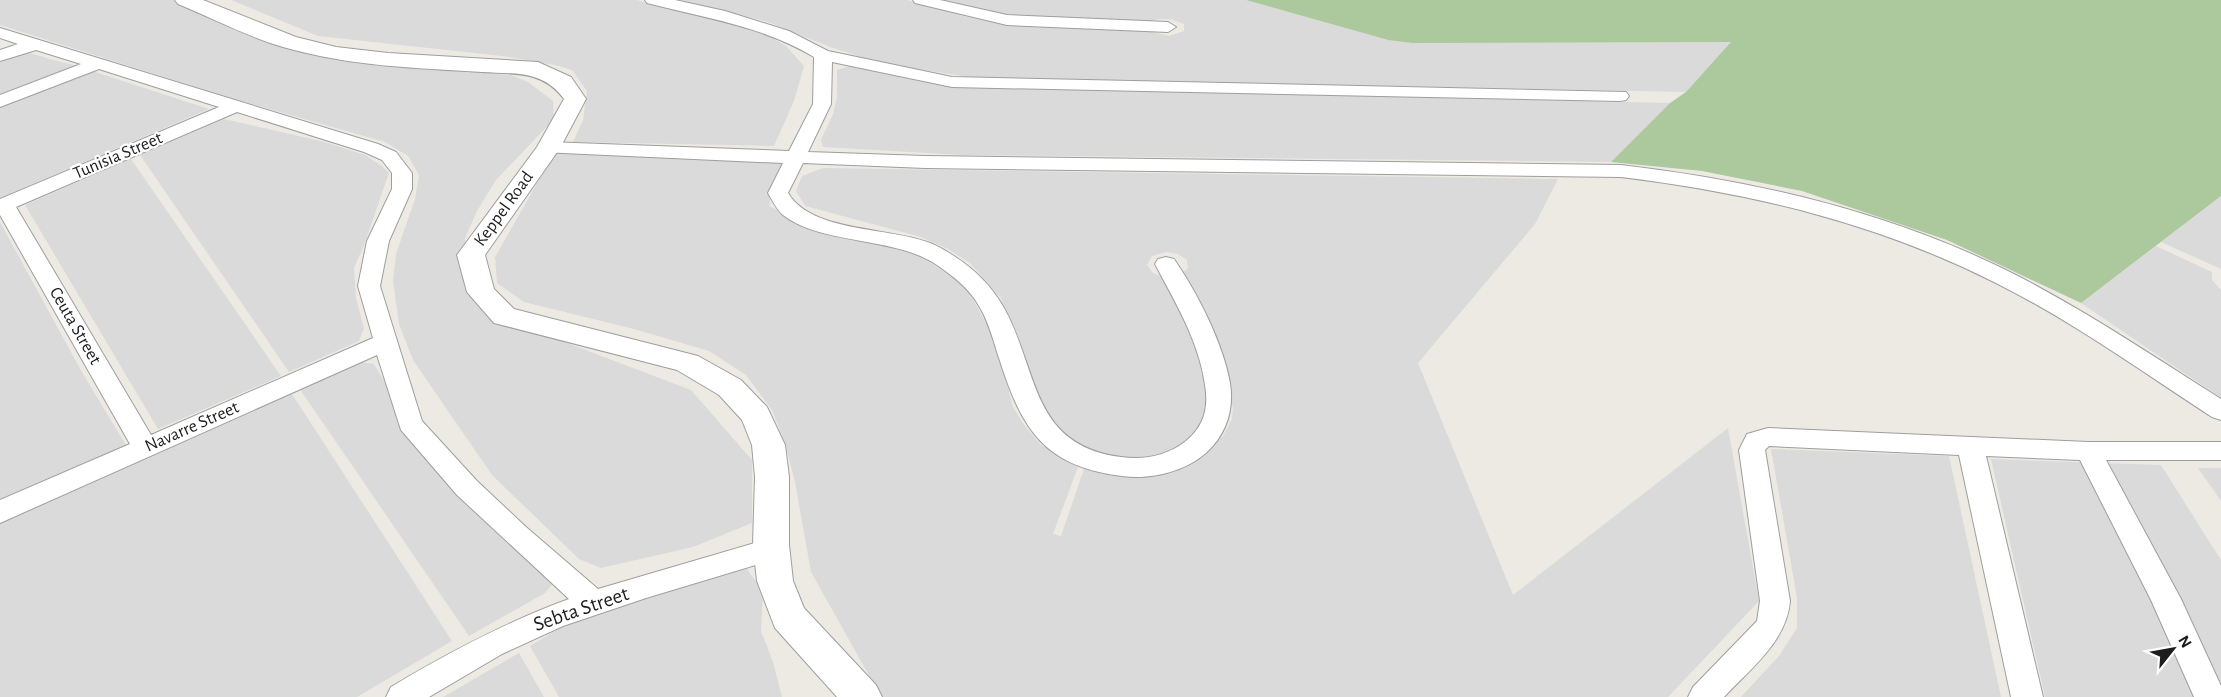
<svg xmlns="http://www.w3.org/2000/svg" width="2221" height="697" font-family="'Alegreya Sans',sans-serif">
<rect width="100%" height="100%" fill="#edeae4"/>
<!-- residential -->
<path fill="#dbdada" d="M 0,0 L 181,0 L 288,46 L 398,65 L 511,75 L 528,82 L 553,101 L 554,119 L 496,180 L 477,211 L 465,238 L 465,263 L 496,316 L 691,390 L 752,460 L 752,523 L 693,547 L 601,568 L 579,559 L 492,475 L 413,360 L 399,324 L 393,281 L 396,254 L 415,199 L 419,175 L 408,156 L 385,142 L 230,98 L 0,25 Z
M 231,0 L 636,0 L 755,28 L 786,46 L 804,66 L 794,101 L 774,146 L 573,142 L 583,120 L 587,91 L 572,70 L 555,65 L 502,56 L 318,36 Z
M 679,0 L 907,0 L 967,17 L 1010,25 L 1149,31 L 1169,36 L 1184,31 L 1184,24 L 1170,19 L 1157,19 L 1149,24 L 1013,17 L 931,0 L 1246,0 L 1388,40 L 1412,43 L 1732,42 L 1686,92 L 975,78 L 880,63 L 830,47 L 768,22 Z
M 27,52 L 53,60 L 82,67 L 0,98 L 0,62 Z
M 850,66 L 923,82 L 962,87 L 1670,103 L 1611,162 L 962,155 L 823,147 L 821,140 L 833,114 L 837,97 L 837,70 Z
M 89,70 L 209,109 L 0,198 L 0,104 Z
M 224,119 L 325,142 L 365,155 L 382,166 L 389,173 L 364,245 L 354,268 L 356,298 L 364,328 L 359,341 L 289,372 L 140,155 Z
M 555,152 L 784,161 L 773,188 L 769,206 L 815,228 L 912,251 L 965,284 L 996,342 L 1013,407 L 1022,422 L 1040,444 L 1078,467 L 1053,534 L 1061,536 L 1084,469 L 1130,472 L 1202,452 L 1223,436 L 1232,419 L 1233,408 L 1218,353 L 1179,275 L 1188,268 L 1187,260 L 1178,254 L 1166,252 L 1152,256 L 1147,265 L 1153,273 L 1165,277 L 1196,347 L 1210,414 L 1192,438 L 1155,459 L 1103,458 L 1067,442 L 1039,404 L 1001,298 L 970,263 L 948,249 L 921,237 L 805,206 L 796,191 L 802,176 L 823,168 L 1558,179 L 1535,224 L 1418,363 L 1513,595 L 1728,428 L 1759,601 L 1668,697 L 881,697 L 811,572 L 795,482 L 785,443 L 772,410 L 746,375 L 709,351 L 634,329 L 524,302 L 497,283 L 495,257 Z
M 131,159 L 281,376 L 158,429 L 25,205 Z
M 2221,196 L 2221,269 L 2161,242 Z
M 0,222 L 83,374 L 126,445 L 0,502 Z
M 2156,246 L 2212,272 L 2212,280 L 2221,290 L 2221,398 L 2081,303 Z
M 361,362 L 374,364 L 390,391 L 555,581 L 545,593 L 469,636 L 299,388 Z
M 292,394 L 452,641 L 357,697 L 0,697 L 0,522 Z
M 1771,449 L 1949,456 L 2001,697 L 1741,697 L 1779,656 L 1797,628 L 1797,598 Z
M 1991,459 L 2161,465 L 2221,560 L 2221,697 L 2045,697 Z
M 2198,468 L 2221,468 L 2221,501 Z
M 743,563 L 763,592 L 761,631 L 773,662 L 782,697 L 559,697 L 530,646 L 588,611 Z
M 519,653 L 544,697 L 443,697 Z"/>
<!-- forest -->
<path fill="#acc89d" d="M 1246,0 L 2221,0 L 2221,196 L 2081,303 L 1947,240 L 1802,191 L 1702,171 L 1611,162 L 1670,103 L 1686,92 L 1731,42 L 1412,43 L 1388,40 Z"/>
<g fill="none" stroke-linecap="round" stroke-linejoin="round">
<!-- minor casing -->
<g stroke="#9e9e9e" stroke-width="2">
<path id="minor" d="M 645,0 L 675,0 L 725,11 L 789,31 L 828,51 L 952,77 L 1626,92 L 1629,96 L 1626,100 L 1620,101 L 952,87 L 832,62 L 831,104 L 808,152 L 925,156 L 1621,165 C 1757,181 1891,212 2014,274 C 2086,311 2153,356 2221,399 L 2221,420 L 2212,417 C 2141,371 2072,321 1996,283 C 1877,223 1752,193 1621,177 L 925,168 L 803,163 L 788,193 C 812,233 890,227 930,243 C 938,246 946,251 954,256 C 974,269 992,286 1004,308 C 1039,371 1030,445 1121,457 C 1144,460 1167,456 1186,441 C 1204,426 1209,408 1205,385 C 1199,341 1175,302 1155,264 L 1158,259 L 1166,257 L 1174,259 C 1197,292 1223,343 1230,383 C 1234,409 1227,433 1207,452 C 1185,472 1150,480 1122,476 C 1045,467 1022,430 1000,361 C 994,343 989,322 979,306 C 970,289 953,276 937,265 C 894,236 821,245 783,215 C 777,210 772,200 768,193 L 783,163 L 541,152 L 538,148 L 541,144 L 548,142 L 789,151 L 813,104 L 814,57 C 762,26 705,18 647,3 Z
M 913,0 L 940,0 L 1007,15 L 1168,22 L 1176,27 L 1168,32 L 1007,25 L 915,3 Z
M 0,28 L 378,144 L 396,152 L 412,173 L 412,189 L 389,241 L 380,286 L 422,421 L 477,481 L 526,527 L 598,589 L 772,538 L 782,541 L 786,549 L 782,557 L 646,598 L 563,626 L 502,654 L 429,697 L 386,697 L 391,687 C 448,653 506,622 569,599 L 457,495 L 401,430 L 377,355 L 0,523 L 0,500 L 130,444 L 0,215 L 0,199 L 219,107 L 99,69 L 0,107 L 0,95 L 81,64 L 36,50 L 0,61 L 0,50 L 18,44 L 0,38 ZM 237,112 L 364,152 L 382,160 L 392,173 L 392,189 L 367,241 L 358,286 L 373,338 L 151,435 L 16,207 Z
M 1768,428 L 2088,442 L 2221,442 L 2221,460 L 2106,460 L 2181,599 L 2221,686 L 2221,697 L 2194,697 L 2151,600 L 2080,460 L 1986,456 L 2043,697 L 2011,697 L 1959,455 L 1769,446 L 1765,450 L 1790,601 C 1787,641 1750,669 1724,697 L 1688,697 L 1693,687 L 1757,621 L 1760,601 L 1739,450 L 1747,434 Z"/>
</g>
<!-- tertiary casing -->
<g stroke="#9e9e9e" stroke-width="2">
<path id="tertiary" d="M 175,0 L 203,0 L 296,37 L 336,47 L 388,53 L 538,62 L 571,77 L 586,99 L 560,148 L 485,255 L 494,289 L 514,309 L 698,356 L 741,380 L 767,407 L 785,445 L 789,477 L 789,545 L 793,581 L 804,608 L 876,685 L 882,697 L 837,697 L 775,628 L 757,581 L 753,545 L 755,477 L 752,445 L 742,420 L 719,395 L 677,370 L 494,323 L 467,292 L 457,255 L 537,147 L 564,99 C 543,70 514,74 482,72 C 415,68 348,66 283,47 C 248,37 212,18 178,4 Z"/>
</g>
<!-- minor -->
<use href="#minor" fill="#fff" fill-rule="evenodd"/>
<!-- tertiary -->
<use href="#tertiary" fill="#fff" fill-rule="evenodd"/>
</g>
<g text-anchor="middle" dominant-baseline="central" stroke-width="4.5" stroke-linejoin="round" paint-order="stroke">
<!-- street labels -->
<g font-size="18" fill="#1d1d1d" stroke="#fff">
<text transform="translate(118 156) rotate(-23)">Tunisia Street</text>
<text transform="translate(504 209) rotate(-54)">Keppel Road</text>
<text transform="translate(75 326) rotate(60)">Ceuta Street</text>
<text transform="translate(192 427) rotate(-24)">Navarre Street</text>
</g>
<!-- near-street labels -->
<g font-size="21" fill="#1d1d1d" stroke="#fff">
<text transform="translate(581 609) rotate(-19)">Sebta Street</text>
</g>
</g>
<!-- north arrow -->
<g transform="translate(2173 649) rotate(59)" stroke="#ffffff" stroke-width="4.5" paint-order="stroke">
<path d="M0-4.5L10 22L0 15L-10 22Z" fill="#1d1d1d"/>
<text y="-9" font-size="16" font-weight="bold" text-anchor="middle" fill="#1d1d1d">N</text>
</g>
</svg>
